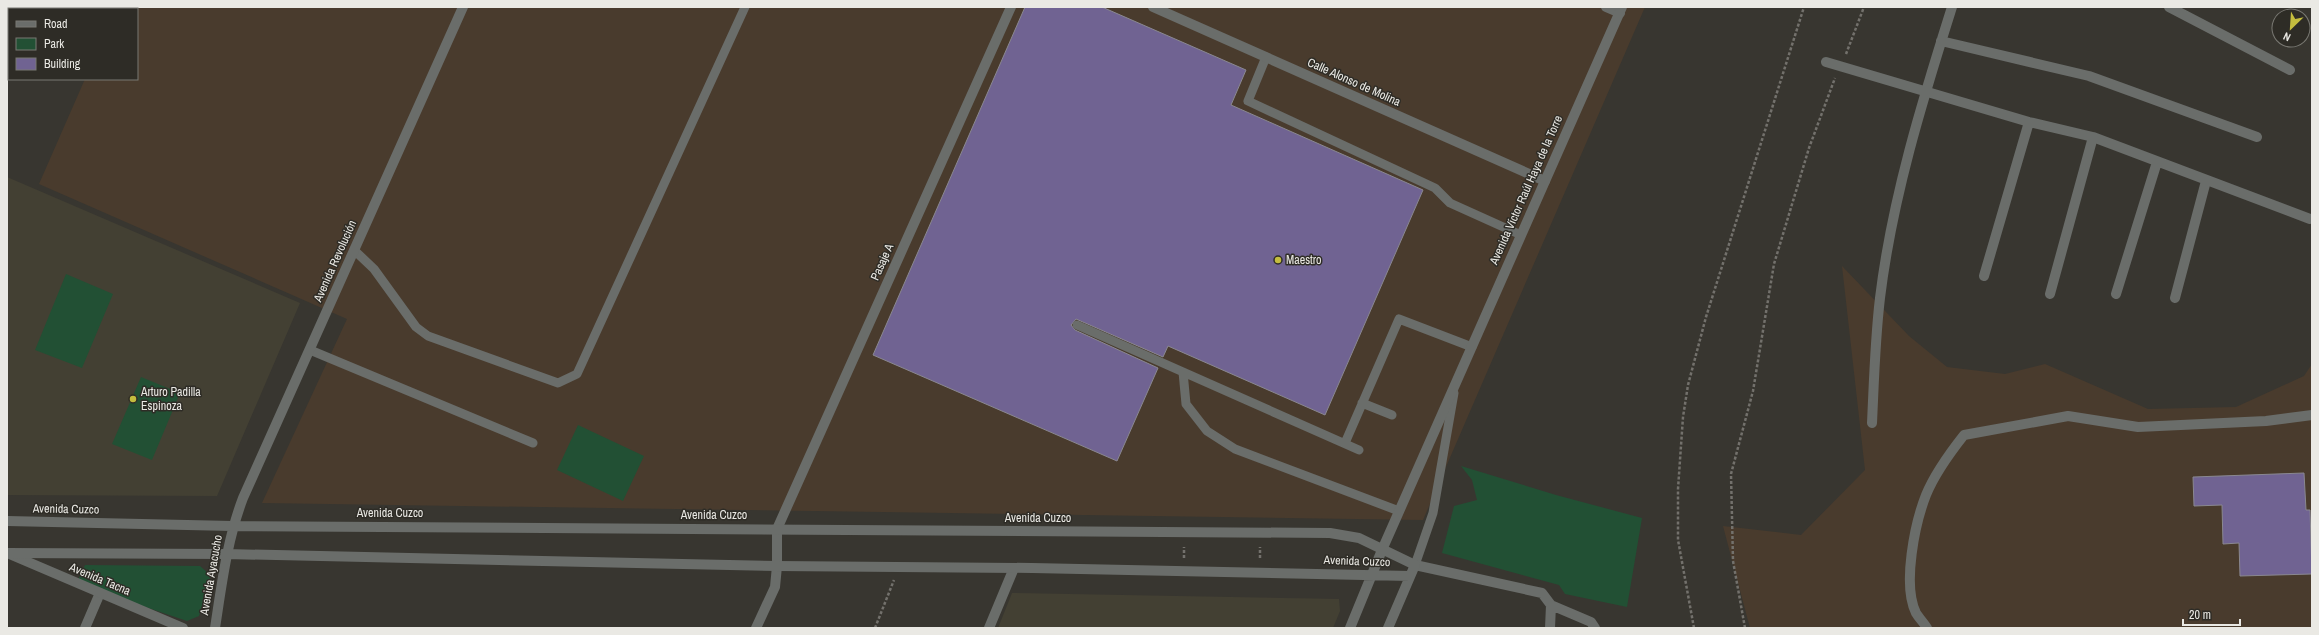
<svg xmlns="http://www.w3.org/2000/svg" width="2319" height="635" font-family="'Archivo Narrow',sans-serif">
<rect width="100%" height="100%" fill="#383630"/>
<!-- industrial -->
<path fill="#493b2d" d="M 117,7 L 1645,7 L 1423,520 L 262,503 L 347,319 L 39,184 L 85,79 L 137,79 L 137,9 L 116,9 Z
M 1842,266 L 1909,336 L 1947,367 L 2005,374 L 2045,364 L 2148,409 L 2236,407 L 2304,376 L 2312,364 L 2312,628 L 1750,628 L 1723,526 L 1801,535 L 1865,470 Z"/>
<!-- built -->
<path fill="#434033" d="M 7,177 L 300,303 L 217,496 L 7,495 Z
M 1012,593 L 1339,599 L 1340,611 L 1333,628 L 998,628 Z"/>
<!-- green -->
<path fill="#225034" d="M 66,274 L 113,294 L 82,368 L 35,350 Z
M 141,377 L 180,393 L 152,460 L 112,444 Z
M 578,425 L 644,456 L 623,501 L 557,470 Z
M 1461,466 L 1556,495 L 1642,518 L 1627,607 L 1565,594 L 1559,585 L 1442,553 L 1454,506 L 1477,500 L 1472,480 Z
M 85,565 L 200,566 L 208,573 L 210,579 L 199,616 L 187,621 L 80,585 L 78,580 Z"/>
<!-- building -->
<path fill="#706392" stroke="#8a8890" d="M 1025,7 L 1102,7 L 1246,70 L 1231,105 L 1423,190 L 1325,415 L 1168,346 L 1163,357 L 1076,319 L 1071,325 L 1075,330 L 1158,368 L 1117,461 L 873,355 Z
M 2304,473 L 2306,510 L 2310,510 L 2312,574 L 2240,576 L 2239,543 L 2223,544 L 2222,505 L 2194,506 L 2193,477 Z"/>
<g fill="none" stroke-linecap="round" stroke-linejoin="round">
<!-- path -->
<path stroke="#73716c" stroke-width="2.5" stroke-dasharray="3 2" stroke-linecap="butt" d="M 1846,54 L 1864,7
M 1184,558 L 1184,547
M 1260,558 L 1260,547
M 875,628 L 894,580
M 1694,628 L 1678,540 L 1678,489 L 1683,417 L 1688,385 L 1706,317 L 1804,7
M 1745,628 L 1733,561 L 1731,474 L 1753,391 L 1774,264 L 1809,148 L 1835,78"/>
<!-- service -->
<path stroke="#6a6d6a" stroke-width="9" d="M 1266,57 L 1248,101 L 1435,188 L 1450,203 L 1521,235
M 354,250 L 374,269 L 416,327 L 428,336 L 558,383 L 577,374 L 745,7
M 1077,325 L 1359,450
M 310,350 L 533,443
M 1183,372 L 1186,404 L 1207,431 L 1235,449 L 1399,511
M 1362,403 L 1392,415
M 1345,443 L 1399,319 L 1472,347
M 1415,565 L 1433,513 L 1454,393"/>
<!-- pedestrian -->
<path stroke="#6a6d6a" stroke-width="10" d="M 85,628 L 100,593"/>
<!-- minor -->
<path stroke="#6a6d6a" stroke-width="10" d="M 1153,7 L 1545,181
M 1606,7 L 1620,13
M 2169,7 L 2290,70
M 1941,41 L 2089,76 L 2257,137
M 1826,62 L 2029,122 L 2093,137 L 2310,219
M 1984,276 L 2029,122
M 2050,294 L 2093,137
M 2116,294 L 2157,162
M 2175,298 L 2206,181
M 1872,423 C 1874,381 1875,340 1880,298 C 1892,199 1922,102 1952,7
M 7,553 L 183,628
M 1415,565 L 1542,593 L 1551,605 L 1591,622 L 1595,628
M 756,628 L 775,587 L 777,566 L 777,529 L 1011,7
M 989,628 L 1014,568
M 1550,628 L 1551,605
M 1927,628 C 1924,623 1919,618 1916,613 C 1902,585 1915,523 1926,495 C 1935,473 1949,454 1964,435 L 2068,416 L 2138,427 L 2266,421 L 2312,415"/>
<!-- tertiary -->
<path stroke="#6a6d6a" stroke-width="10" d="M 7,521 L 232,526 L 1330,533 L 1359,538 L 1415,565 L 1388,628
M 7,553 L 226,554 L 777,566 L 1032,568 L 1410,576
M 215,628 C 222,583 227,540 243,498 L 463,7
M 1350,628 L 1382,550 L 1622,7"/>
</g>
<!-- markers -->
<g fill="#c4bd3e" stroke="#2e2c26" stroke-width="1.5">
<circle cx="1278" cy="260" r="4"/>
<circle cx="133" cy="399" r="4"/>
</g>
<g text-anchor="middle" dominant-baseline="central" stroke-width="3" stroke-linejoin="round" paint-order="stroke">
<!-- street labels -->
<g font-size="12" fill="#eae9e4" stroke="#2e2c26">
<text transform="translate(1354 82) rotate(24)">Calle Alonso de Molina</text>
<text transform="translate(1526 190) rotate(-66)">Avenida Víctor Raúl Haya de la Torre</text>
<text transform="translate(335 261) rotate(-66)">Avenida Revolución</text>
<text transform="translate(882 262) rotate(-66)">Pasaje A</text>
<text transform="translate(66 509) rotate(1)">Avenida Cuzco</text>
<text x="390" y="513">Avenida Cuzco</text>
<text x="714" y="515">Avenida Cuzco</text>
<text x="1038" y="518">Avenida Cuzco</text>
<text transform="translate(1357 561) rotate(2)">Avenida Cuzco</text>
<text transform="translate(211 575) rotate(-80)">Avenida Ayacucho</text>
<text transform="translate(100 579) rotate(23)">Avenida Tacna</text>
</g>
<!-- poi labels -->
<g font-size="12" fill="#eae9e4" stroke="#2e2c26" text-anchor="start">
<text x="1286" y="260">Maestro</text>
<text x="141" y="392">Arturo Padilla<tspan x="141" dy="14">Espinoza</tspan></text>
</g>
</g>
<!-- border -->
<rect width="2319" height="635" fill="none" stroke="#eae9e4" stroke-width="16"/>
<!-- legend -->
<rect x="8" y="8" width="130" height="72" fill="#2e2c26" stroke="#797872"/>
<rect x="16" y="21" width="20" height="6" fill="#6a6d6a" stroke="#797872"/>
<text x="44" y="28" font-size="12" fill="#eae9e4">Road</text>
<rect x="16" y="38" width="20" height="12" fill="#225034" stroke="#797872"/>
<text x="44" y="48" font-size="12" fill="#eae9e4">Park</text>
<rect x="16" y="58" width="20" height="12" fill="#706392" stroke="#797872"/>
<text x="44" y="68" font-size="12" fill="#eae9e4">Building</text>
<!-- north arrow -->
<g transform="translate(2291 28) rotate(205)"><circle r="19" fill="#2e2c26" stroke="#797872"/>
<path d="M0-3L7 15L0 10L-7 15Z" fill="#c4bd3e"/>
<text y="-6" font-size="11" font-weight="bold" text-anchor="middle" fill="#eae9e4">N</text>
</g>
<!-- scale -->
<path d="M2183 619v6h57v-6" fill="none" stroke="#eae9e4" stroke-width="2"/>
<text x="2189" y="619" font-size="12" fill="#eae9e4" stroke="#2e2c26" stroke-width="3" paint-order="stroke">20 m</text>
</svg>
